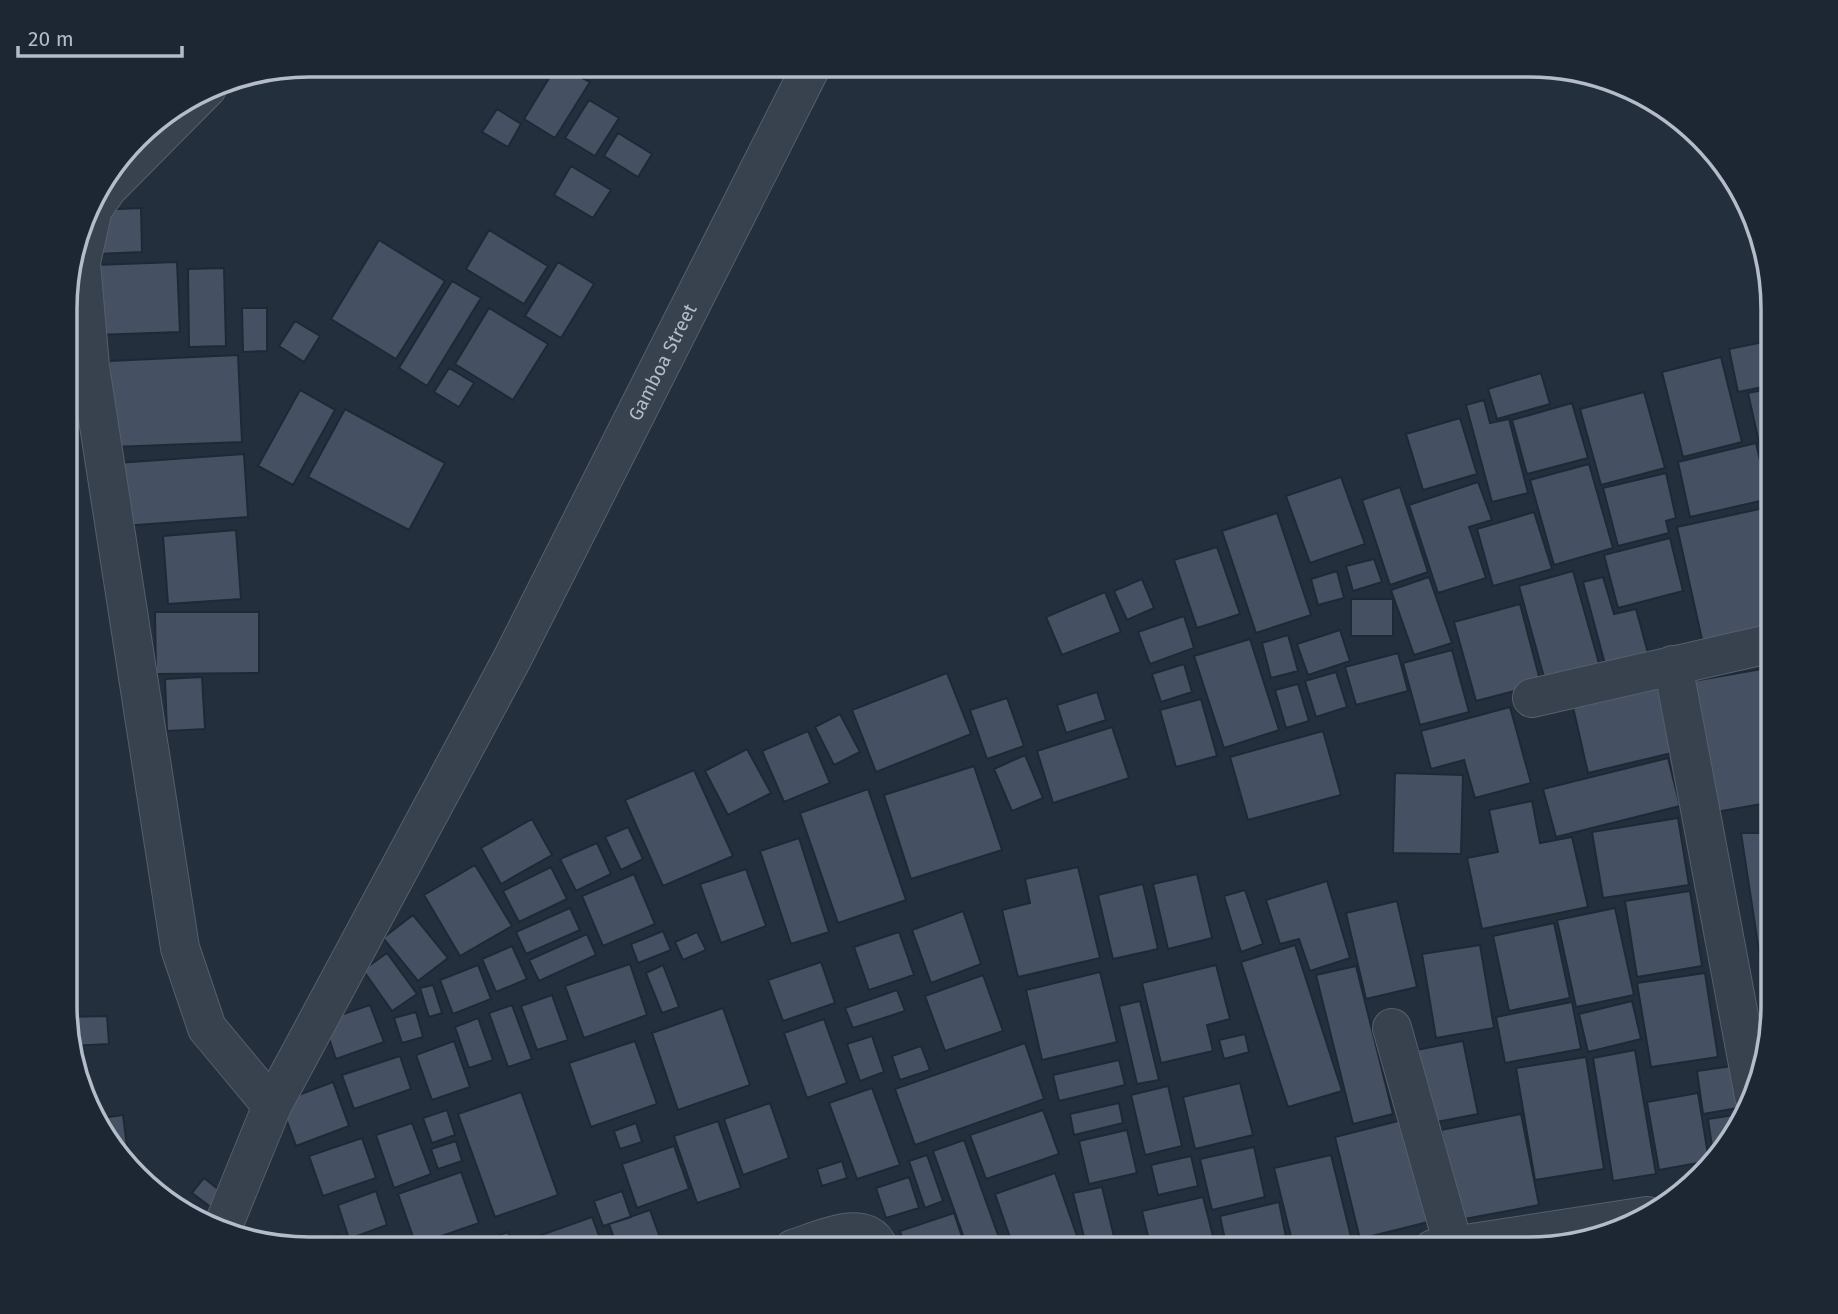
<svg xmlns="http://www.w3.org/2000/svg" width="1838" height="1314" font-family="'Fira Sans',sans-serif">
<rect width="100%" height="100%" fill="#242f3e"/>
<!-- building -->
<path fill="#455162" stroke="#1f2835" stroke-width="2" d="M 557,65 L 590,82 L 555,138 L 524,119 Z
M 589,100 L 619,118 L 595,156 L 565,138 Z
M 497,109 L 521,124 L 508,147 L 482,132 Z
M 618,133 L 652,154 L 638,177 L 604,156 Z
M 571,166 L 611,190 L 593,218 L 554,195 Z
M 141,208 L 142,252 L 98,254 L 96,210 Z
M 489,230 L 548,266 L 524,304 L 466,269 Z
M 379,240 L 445,281 L 396,359 L 331,319 Z
M 177,262 L 180,332 L 96,335 L 94,265 Z
M 558,262 L 594,284 L 561,338 L 525,316 Z
M 224,268 L 226,346 L 189,347 L 188,269 Z
M 452,281 L 481,298 L 427,386 L 399,368 Z
M 242,308 L 267,308 L 267,351 L 243,352 Z
M 489,308 L 548,344 L 513,400 L 455,364 Z
M 295,321 L 320,336 L 304,362 L 279,346 Z
M 1773,340 L 1773,385 L 1738,392 L 1729,349 Z
M 238,355 L 242,442 L 112,447 L 109,361 Z
M 1721,357 L 1742,442 L 1683,457 L 1662,372 Z
M 449,368 L 474,383 L 459,407 L 434,392 Z
M 1541,373 L 1550,404 L 1497,419 L 1488,389 Z
M 1773,388 L 1773,482 L 1768,483 L 1748,393 Z
M 300,390 L 335,410 L 293,485 L 258,466 Z
M 1644,392 L 1665,468 L 1601,485 L 1580,409 Z
M 1484,400 L 1490,423 L 1509,419 L 1528,493 L 1492,502 L 1466,405 Z
M 1572,403 L 1588,458 L 1527,474 L 1512,420 Z
M 345,409 L 445,463 L 409,530 L 308,477 Z
M 1460,418 L 1477,474 L 1423,490 L 1406,434 Z
M 1756,443 L 1769,499 L 1690,517 L 1678,462 Z
M 244,454 L 248,517 L 122,526 L 117,463 Z
M 1589,464 L 1613,548 L 1554,565 L 1530,480 Z
M 1666,473 L 1676,518 L 1666,521 L 1669,533 L 1618,546 L 1603,488 Z
M 1341,477 L 1365,544 L 1310,563 L 1286,496 Z
M 1478,482 L 1492,520 L 1469,527 L 1486,578 L 1438,593 L 1409,505 Z
M 1400,487 L 1428,572 L 1390,585 L 1362,500 Z
M 1773,506 L 1773,637 L 1705,653 L 1677,527 Z
M 1534,512 L 1552,569 L 1493,586 L 1477,529 Z
M 1277,513 L 1311,615 L 1256,633 L 1222,531 Z
M 236,530 L 241,599 L 168,604 L 163,536 Z
M 1670,538 L 1683,591 L 1618,608 L 1604,555 Z
M 1217,547 L 1240,614 L 1197,628 L 1174,560 Z
M 1374,559 L 1382,582 L 1353,591 L 1346,566 Z
M 1337,571 L 1344,598 L 1318,605 L 1311,579 Z
M 1573,571 L 1602,674 L 1547,688 L 1519,586 Z
M 1429,577 L 1452,643 L 1414,655 L 1391,590 Z
M 1603,577 L 1614,614 L 1636,609 L 1648,653 L 1605,664 L 1583,582 Z
M 1142,579 L 1154,608 L 1127,620 L 1114,591 Z
M 1105,592 L 1121,632 L 1062,655 L 1046,617 Z
M 1351,599 L 1393,599 L 1393,636 L 1351,636 Z
M 1520,604 L 1541,684 L 1476,701 L 1454,622 Z
M 155,612 L 259,612 L 259,673 L 156,674 Z
M 1184,616 L 1194,648 L 1150,664 L 1138,632 Z
M 1340,630 L 1350,661 L 1308,675 L 1297,644 Z
M 1288,635 L 1298,671 L 1271,678 L 1262,643 Z
M 1250,639 L 1279,730 L 1224,748 L 1194,656 Z
M 1452,650 L 1469,712 L 1420,725 L 1403,663 Z
M 1398,653 L 1408,691 L 1356,705 L 1345,667 Z
M 1184,664 L 1192,692 L 1161,702 L 1152,674 Z
M 1773,667 L 1773,802 L 1716,812 L 1693,681 Z
M 1336,672 L 1347,707 L 1316,717 L 1305,681 Z
M 947,673 L 971,734 L 876,772 L 852,710 Z
M 1658,673 L 1676,752 L 1588,773 L 1570,694 Z
M 202,677 L 205,729 L 167,731 L 165,679 Z
M 1298,684 L 1309,721 L 1286,728 L 1275,690 Z
M 1097,692 L 1106,720 L 1066,733 L 1057,705 Z
M 1007,698 L 1024,746 L 987,759 L 970,710 Z
M 1201,699 L 1217,756 L 1176,767 L 1160,710 Z
M 1510,707 L 1531,783 L 1475,798 L 1464,760 L 1431,769 L 1421,731 Z
M 840,714 L 860,752 L 834,765 L 815,727 Z
M 1112,727 L 1129,778 L 1053,803 L 1037,751 Z
M 808,731 L 830,783 L 784,802 L 762,751 Z
M 1323,731 L 1341,795 L 1248,820 L 1230,757 Z
M 747,749 L 771,793 L 728,815 L 705,771 Z
M 1025,755 L 1043,798 L 1012,811 L 994,769 Z
M 1668,758 L 1680,806 L 1556,837 L 1543,789 Z
M 974,766 L 1002,850 L 911,879 L 884,795 Z
M 694,770 L 733,856 L 663,886 L 625,800 Z
M 1395,773 L 1463,775 L 1461,854 L 1393,853 Z
M 868,789 L 906,900 L 838,923 L 800,813 Z
M 1532,801 L 1540,843 L 1572,837 L 1588,907 L 1482,929 L 1467,858 L 1498,852 L 1489,810 Z
M 1678,818 L 1689,885 L 1603,898 L 1592,832 Z
M 532,819 L 552,855 L 501,884 L 481,848 Z
M 628,827 L 643,859 L 621,870 L 605,837 Z
M 1741,833 L 1773,833 L 1771,1030 Z
M 799,838 L 829,932 L 791,944 L 760,851 Z
M 597,843 L 611,874 L 576,891 L 560,859 Z
M 475,865 L 512,926 L 460,956 L 424,895 Z
M 551,867 L 567,899 L 519,922 L 503,891 Z
M 1078,867 L 1100,958 L 1018,977 L 1002,910 L 1030,903 L 1025,879 Z
M 746,869 L 766,926 L 721,943 L 700,884 Z
M 634,874 L 655,924 L 603,946 L 582,896 Z
M 1197,874 L 1212,938 L 1168,949 L 1153,884 Z
M 1327,881 L 1350,958 L 1310,971 L 1299,939 L 1280,944 L 1266,900 Z
M 1143,884 L 1158,949 L 1113,959 L 1098,895 Z
M 1245,890 L 1263,944 L 1241,952 L 1224,896 Z
M 1690,891 L 1702,966 L 1637,977 L 1625,901 Z
M 1397,901 L 1417,987 L 1366,999 L 1346,913 Z
M 570,908 L 580,930 L 526,954 L 516,932 Z
M 1615,908 L 1634,995 L 1576,1007 L 1557,920 Z
M 963,911 L 981,964 L 931,983 L 912,930 Z
M 413,915 L 448,958 L 418,981 L 383,938 Z
M 1554,923 L 1570,998 L 1509,1011 L 1493,936 Z
M 663,931 L 671,950 L 638,963 L 631,944 Z
M 697,932 L 706,950 L 683,960 L 675,942 Z
M 899,932 L 914,975 L 869,990 L 854,947 Z
M 587,934 L 596,955 L 539,981 L 529,960 Z
M 1295,945 L 1342,1091 L 1288,1107 L 1241,962 Z
M 1480,945 L 1494,1028 L 1436,1038 L 1422,954 Z
M 512,946 L 527,979 L 496,992 L 482,959 Z
M 387,953 L 417,994 L 392,1011 L 363,970 Z
M 821,962 L 835,1003 L 783,1021 L 768,980 Z
M 630,964 L 647,1015 L 584,1038 L 565,986 Z
M 478,965 L 491,999 L 453,1014 L 440,980 Z
M 663,965 L 679,1007 L 662,1013 L 646,973 Z
M 1216,965 L 1230,1019 L 1207,1025 L 1213,1051 L 1161,1063 L 1142,983 Z
M 1356,966 L 1393,1114 L 1353,1124 L 1316,975 Z
M 1100,972 L 1117,1042 L 1042,1060 L 1026,990 Z
M 1705,973 L 1718,1057 L 1651,1067 L 1637,983 Z
M 983,975 L 1003,1031 L 945,1051 L 925,996 Z
M 433,985 L 442,1013 L 429,1017 L 420,988 Z
M 897,990 L 905,1011 L 853,1028 L 845,1008 Z
M 552,995 L 568,1040 L 537,1050 L 521,1006 Z
M 1140,1001 L 1159,1080 L 1137,1084 L 1119,1006 Z
M 1632,1001 L 1641,1039 L 1588,1052 L 1579,1014 Z
M 1572,1002 L 1581,1049 L 1505,1063 L 1496,1017 Z
M 370,1005 L 384,1042 L 336,1059 L 323,1021 Z
M 512,1005 L 532,1059 L 508,1067 L 489,1013 Z
M 723,1008 L 750,1085 L 678,1110 L 652,1033 Z
M 416,1012 L 423,1037 L 402,1043 L 394,1018 Z
M 107,1016 L 109,1044 L 70,1046 L 67,1017 Z
M 478,1018 L 493,1060 L 469,1068 L 455,1027 Z
M 824,1019 L 847,1083 L 807,1098 L 784,1033 Z
M 1245,1034 L 1249,1052 L 1224,1059 L 1219,1040 Z
M 872,1036 L 884,1072 L 860,1081 L 847,1044 Z
M 454,1041 L 470,1087 L 432,1100 L 416,1055 Z
M 635,1041 L 657,1104 L 591,1127 L 569,1063 Z
M 1463,1041 L 1478,1114 L 1426,1124 L 1411,1051 Z
M 1025,1043 L 1044,1099 L 915,1145 L 895,1089 Z
M 921,1046 L 930,1070 L 900,1080 L 892,1056 Z
M 1635,1050 L 1656,1174 L 1613,1181 L 1593,1058 Z
M 400,1056 L 411,1089 L 354,1109 L 342,1075 Z
M 1586,1057 L 1604,1169 L 1535,1180 L 1516,1068 Z
M 1119,1060 L 1125,1085 L 1059,1101 L 1053,1075 Z
M 1732,1066 L 1738,1108 L 1703,1114 L 1697,1071 Z
M 333,1082 L 349,1126 L 296,1146 L 280,1102 Z
M 1240,1083 L 1253,1135 L 1195,1149 L 1183,1097 Z
M 1168,1086 L 1182,1146 L 1145,1155 L 1131,1095 Z
M 872,1088 L 900,1165 L 857,1179 L 829,1103 Z
M 521,1092 L 558,1195 L 495,1217 L 458,1114 Z
M 1698,1093 L 1709,1161 L 1659,1170 L 1647,1102 Z
M 770,1103 L 789,1158 L 743,1175 L 724,1119 Z
M 1119,1103 L 1123,1123 L 1074,1135 L 1070,1114 Z
M 447,1110 L 455,1135 L 432,1143 L 423,1118 Z
M 1043,1110 L 1059,1154 L 986,1179 L 970,1135 Z
M 1521,1114 L 1539,1205 L 1459,1220 L 1441,1130 Z
M 1741,1114 L 1723,1154 L 1714,1160 L 1708,1119 Z
M 123,1115 L 129,1163 L 97,1127 L 95,1119 Z
M 1410,1118 L 1436,1220 L 1360,1239 L 1335,1137 Z
M 718,1121 L 741,1188 L 697,1203 L 674,1136 Z
M 412,1123 L 431,1174 L 394,1188 L 376,1135 Z
M 636,1123 L 642,1142 L 620,1149 L 614,1131 Z
M 1127,1130 L 1137,1173 L 1089,1184 L 1079,1141 Z
M 362,1138 L 376,1178 L 323,1196 L 309,1156 Z
M 964,1140 L 1003,1249 L 968,1249 L 933,1151 Z
M 456,1141 L 462,1161 L 438,1169 L 431,1149 Z
M 674,1146 L 689,1189 L 637,1208 L 622,1164 Z
M 1254,1147 L 1265,1197 L 1212,1210 L 1200,1159 Z
M 927,1155 L 943,1201 L 925,1208 L 909,1161 Z
M 1331,1155 L 1352,1241 L 1317,1249 L 1294,1249 L 1274,1168 Z
M 1191,1156 L 1198,1186 L 1158,1195 L 1151,1165 Z
M 842,1161 L 847,1178 L 822,1186 L 817,1169 Z
M 461,1172 L 479,1223 L 416,1245 L 398,1194 Z
M 1055,1173 L 1077,1236 L 1040,1249 L 1014,1249 L 995,1194 Z
M 909,1177 L 919,1208 L 886,1218 L 876,1188 Z
M 204,1178 L 228,1197 L 216,1211 L 192,1193 Z
M 1102,1187 L 1117,1249 L 1087,1249 L 1073,1193 Z
M 376,1191 L 387,1225 L 349,1239 L 338,1205 Z
M 622,1191 L 631,1217 L 603,1226 L 594,1201 Z
M 1203,1197 L 1216,1248 L 1151,1249 L 1142,1211 Z
M 1279,1202 L 1287,1242 L 1255,1249 L 1227,1249 L 1220,1216 Z
M 650,1210 L 664,1249 L 618,1249 L 609,1224 Z
M 954,1213 L 966,1249 L 906,1249 L 900,1231 Z
M 592,1217 L 604,1249 L 534,1249 L 530,1239 Z
M 256,1230 L 283,1242 L 282,1246 L 251,1240 Z
M 508,1232 L 514,1249 L 459,1249 Z
M 338,1234 L 343,1249 L 297,1249 Z"/>
<g fill="none" stroke-linecap="round" stroke-linejoin="round">
<!-- minor casing -->
<g stroke="#565f6c" stroke-width="40">
<g id="minor">
<path d="M 207,88 L 108,188 L 93,209 L 81,262 L 90,367 L 180,948 L 207,1028 L 272,1106"/>
<path d="M 1673,665 L 1754,1096"/>
<path d="M 1532,698 L 1773,643"/>
<path d="M 1392,1028 L 1453,1244"/>
<path id="s1" d="M 221,1231 L 272,1106 L 512,659 L 812,65"/>
<path d="M 793,1249 C 816,1242 868,1215 879,1249"/>
<path d="M 1433,1249 L 1647,1216"/>
</g>
</g>
<!-- minor -->
<use href="#minor" stroke="#38414e" stroke-width="38"/>
</g>
<g text-anchor="middle" dominant-baseline="central" stroke-width="5" stroke-linejoin="round" paint-order="stroke">
<!-- street labels -->
<g font-size="19" fill="#b4bcc9" stroke="#1d2633">
<text stroke="none"><textPath href="#s1" startOffset="975">Gamboa Street</textPath></text>
</g>
</g>
<!-- crop -->
<path d="M0 0H1838V1314H0ZM309 77H1529A232 232 0 0 1 1761 309V1005A232 232 0 0 1 1529 1237H309A232 232 0 0 1 77 1005V309A232 232 0 0 1 309 77Z" fill="#1d2633" fill-rule="evenodd"/>
<path fill="none" stroke="#b4bcc9" stroke-width="3.5" d="M309 77H1529A232 232 0 0 1 1761 309V1005A232 232 0 0 1 1529 1237H309A232 232 0 0 1 77 1005V309A232 232 0 0 1 309 77Z"/>
<!-- scale -->
<path d="M18 46v10h164v-10" fill="none" stroke="#b4bcc9" stroke-width="3.5"/>
<text x="28" y="46" font-size="21" fill="#b4bcc9" stroke="#1d2633" stroke-width="5" paint-order="stroke">20 m</text>
</svg>
